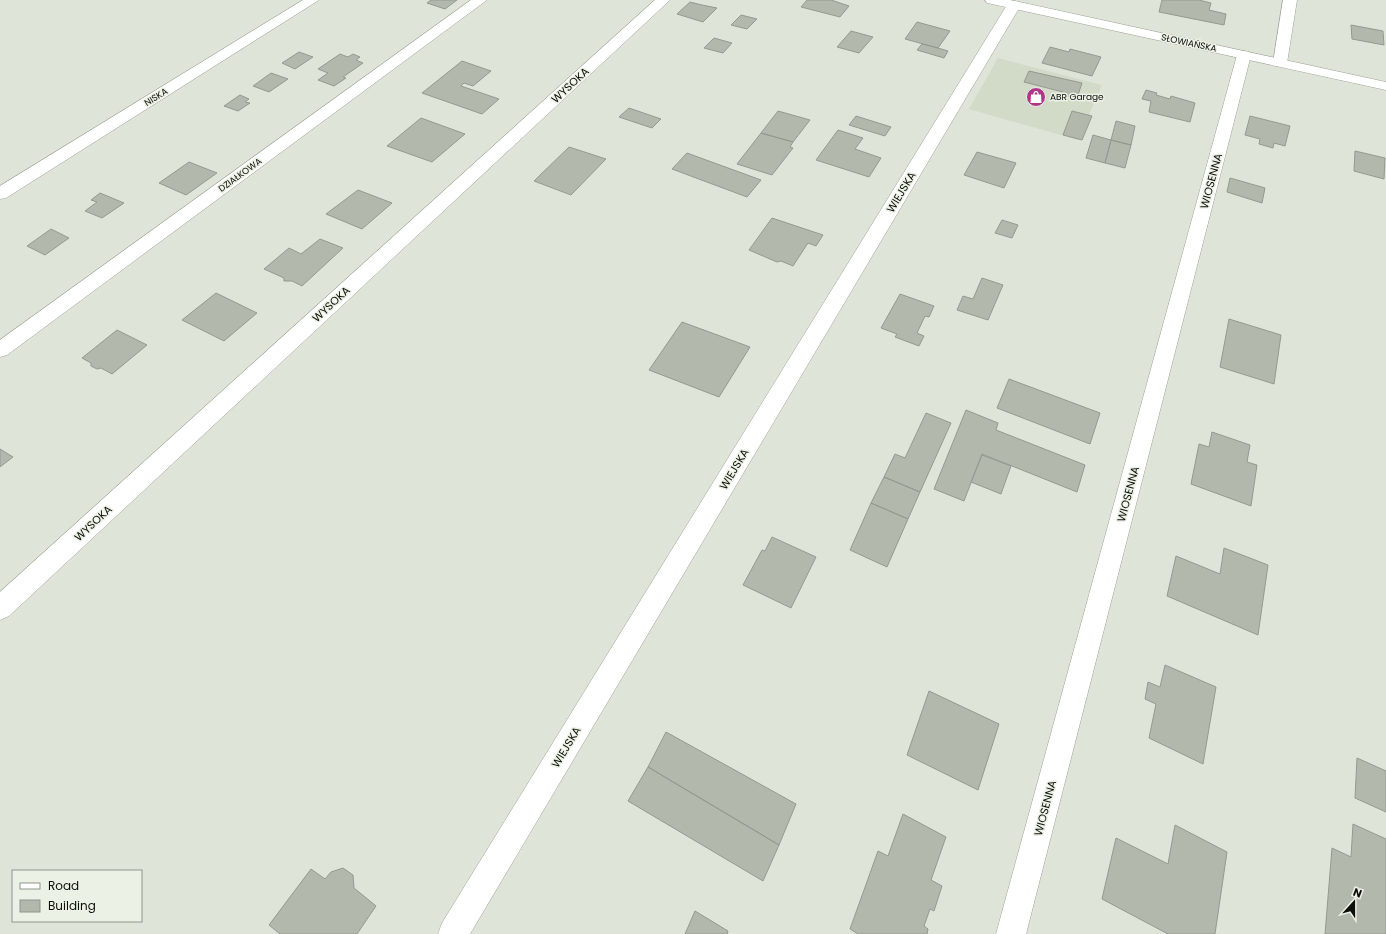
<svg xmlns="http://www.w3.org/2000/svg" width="1386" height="934" font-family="Poppins,sans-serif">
<rect width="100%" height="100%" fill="#dee4d8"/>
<!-- built -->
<path fill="#d2dbc8" d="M 998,58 L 1102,85 L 1078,140 L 969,109 Z"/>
<!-- building -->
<path fill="#b2b8ac" stroke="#949a8f" d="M 431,0 L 457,0 L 445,9 L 427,3 Z
M 807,0 L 831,0 L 849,6 L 840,17 L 801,7 Z
M 1162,0 L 1199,0 L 1211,3 L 1209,10 L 1226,14 L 1224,25 L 1159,12 Z
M 690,2 L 702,5 L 717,8 L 703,22 L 677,14 Z
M 741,15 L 757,19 L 747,29 L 731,25 Z
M 917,22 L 950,31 L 938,48 L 905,39 Z
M 1351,25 L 1383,31 L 1384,45 L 1352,39 Z
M 851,31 L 873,37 L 859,53 L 837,47 Z
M 714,38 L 732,43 L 723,53 L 704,48 Z
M 922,44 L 938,48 L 948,51 L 944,58 L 917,50 Z
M 1050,47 L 1069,52 L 1070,49 L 1101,57 L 1092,76 L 1042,63 Z
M 299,52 L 313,57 L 295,69 L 282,63 Z
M 340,54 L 348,57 L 353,54 L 360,57 L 356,60 L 363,63 L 343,77 L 346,78 L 334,86 L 318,80 L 328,73 L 318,69 Z
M 462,61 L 491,71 L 473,86 L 464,83 L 461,86 L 499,99 L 482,114 L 422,93 Z
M 1029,71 L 1082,83 L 1077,98 L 1061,95 L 1063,92 L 1024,82 Z
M 271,73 L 288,79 L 269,92 L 253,86 Z
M 1146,90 L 1157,93 L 1156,95 L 1170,99 L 1171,96 L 1195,103 L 1190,122 L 1149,112 L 1151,101 L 1142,99 Z
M 240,95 L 249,99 L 245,102 L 250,103 L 238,111 L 224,106 Z
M 629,108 L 661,119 L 652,128 L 619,117 Z
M 778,111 L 810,120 L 793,142 L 761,133 Z
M 1072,111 L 1092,116 L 1082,140 L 1063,135 Z
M 856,116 L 891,127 L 885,136 L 849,125 Z
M 1250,116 L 1290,126 L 1285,146 L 1274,143 L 1273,148 L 1259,144 L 1260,139 L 1245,135 Z
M 421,118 L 465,134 L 432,162 L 387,146 Z
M 1116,121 L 1135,126 L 1131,145 L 1111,140 Z
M 838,130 L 863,138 L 855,149 L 881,158 L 869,177 L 816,160 Z
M 761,133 L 793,142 L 790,147 L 793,148 L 772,175 L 737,164 Z
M 1093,135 L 1111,140 L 1105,163 L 1086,158 Z
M 1111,140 L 1131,145 L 1125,168 L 1105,163 Z
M 569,147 L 606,159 L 571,195 L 534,181 Z
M 1355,151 L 1385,158 L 1384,179 L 1354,171 Z
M 977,152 L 1016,163 L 1004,188 L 964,175 Z
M 687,153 L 761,180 L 747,197 L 672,169 Z
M 189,162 L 217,173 L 186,195 L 159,183 Z
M 1230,178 L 1265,188 L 1262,203 L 1227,192 Z
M 358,190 L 392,203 L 362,229 L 326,214 Z
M 100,193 L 124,203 L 102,218 L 85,211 L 97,202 L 91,200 Z
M 772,218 L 823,235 L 816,246 L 808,243 L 793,266 L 781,261 L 777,262 L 749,250 Z
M 1002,220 L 1018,225 L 1012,238 L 995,233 Z
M 51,229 L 69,238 L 45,255 L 27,246 Z
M 320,239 L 343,248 L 302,286 L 292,281 L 284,281 L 284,278 L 264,269 L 289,248 L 301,254 Z
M 982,278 L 1003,285 L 988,320 L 957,310 L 963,296 L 973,299 Z
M 216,293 L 257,313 L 224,341 L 182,320 Z
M 900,294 L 934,306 L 929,317 L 925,316 L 917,333 L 924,336 L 919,346 L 895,337 L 897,334 L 881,328 Z
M 1229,319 L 1281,335 L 1274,384 L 1220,367 Z
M 682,322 L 750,347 L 719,397 L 649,370 Z
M 117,330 L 147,345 L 112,374 L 101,368 L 97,369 L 91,366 L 91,363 L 82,358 Z
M 1009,379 L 1100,413 L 1090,444 L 997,408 Z
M 966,410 L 998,423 L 996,430 L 1085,465 L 1077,492 L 982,454 L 964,501 L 934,489 Z
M 926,413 L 951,423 L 920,492 L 884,477 L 895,454 L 905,458 Z
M 1212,432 L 1250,445 L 1247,462 L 1257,465 L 1251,506 L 1191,484 L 1199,444 L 1209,447 Z
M 0,449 L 13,457 L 0,467 Z
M 982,455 L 1011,466 L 1001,494 L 971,482 Z
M 884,477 L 920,492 L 908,519 L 871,503 Z
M 871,503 L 908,519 L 887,567 L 850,550 Z
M 772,537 L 816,557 L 791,608 L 743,585 L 762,550 L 765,551 Z
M 1224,548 L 1268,565 L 1258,635 L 1167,596 L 1176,556 L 1220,574 Z
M 1165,665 L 1216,687 L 1203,764 L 1149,738 L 1156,704 L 1145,699 L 1148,682 L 1160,687 Z
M 929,691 L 999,724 L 978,790 L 907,755 Z
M 666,732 L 796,804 L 779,845 L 648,767 Z
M 1357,758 L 1386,771 L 1386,812 L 1355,798 Z
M 648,767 L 779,845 L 763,881 L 628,801 Z
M 903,814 L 946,837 L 931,880 L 942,886 L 934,911 L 930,909 L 924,926 L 928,929 L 927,934 L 858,934 L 850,929 L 878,851 L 888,856 Z
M 1353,824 L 1386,839 L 1386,934 L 1325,934 L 1332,848 L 1351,857 Z
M 1175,825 L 1227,852 L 1215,934 L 1168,934 L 1102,899 L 1116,838 L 1168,864 Z
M 343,868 L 353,875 L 354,888 L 376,906 L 357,934 L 280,934 L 269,925 L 311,869 L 325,879 L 331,872 Z
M 695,911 L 728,931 L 727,934 L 685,934 Z"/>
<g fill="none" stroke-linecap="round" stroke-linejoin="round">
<!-- minor casing -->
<g stroke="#9ea398" stroke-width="1">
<path id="minor" d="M 303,0 L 319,0 L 6,198 L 0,199 L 0,186 Z
M 471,0 L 487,0 L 7,355 L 0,357 L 0,340 Z
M 655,0 L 670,0 L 9,616 L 0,620 L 0,592 Z
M 1283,0 L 1297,0 L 1287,63 L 1285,66 L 1275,66 L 1273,63 Z
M 1014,1 L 1019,2 L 1021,5 L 470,934 L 438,934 L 442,923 L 1007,5 L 1009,2 Z
M 1244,51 L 1249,52 L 1251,55 L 1026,934 L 996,934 L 1237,55 L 1239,52 Z"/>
</g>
<!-- tertiary casing -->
<g stroke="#9ea398" stroke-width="1">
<path id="tertiary" d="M 985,0 L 1010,0 L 1386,82 L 1386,90 L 992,4 L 987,3 Z"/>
</g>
<!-- minor -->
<use href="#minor" fill="#fff" fill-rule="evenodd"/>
<!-- tertiary -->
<use href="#tertiary" fill="#fff" fill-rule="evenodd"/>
</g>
<!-- icons -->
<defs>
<g id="shop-disc" transform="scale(1)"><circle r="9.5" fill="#b23687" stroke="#ebf1e5"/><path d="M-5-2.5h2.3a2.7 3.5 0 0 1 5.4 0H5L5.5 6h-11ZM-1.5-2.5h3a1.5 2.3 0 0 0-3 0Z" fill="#fff"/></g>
</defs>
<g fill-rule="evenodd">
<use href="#shop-disc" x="1036" y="97"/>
</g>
<g text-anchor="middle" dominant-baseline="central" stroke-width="3" stroke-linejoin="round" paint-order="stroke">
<!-- far-street labels -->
<g font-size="9" fill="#0c0e0a" stroke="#ebf1e5">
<text transform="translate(1189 43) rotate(12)">SŁOWIAŃSKA</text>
<text transform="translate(156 97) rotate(-32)">NISKA</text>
<text transform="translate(240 175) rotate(-36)">DZIAŁKOWA</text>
</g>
<!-- far-poi labels -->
<g font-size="9" fill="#0c0e0a" stroke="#ebf1e5" text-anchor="start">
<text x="1050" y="97">ABR Garage</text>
</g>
<!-- street labels -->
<g font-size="11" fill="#0c0e0a" stroke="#ebf1e5">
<text transform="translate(570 85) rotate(-43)">WYSOKA</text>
<text transform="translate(1211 181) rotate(-75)">WIOSENNA</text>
<text transform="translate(901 192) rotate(-59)">WIEJSKA</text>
<text transform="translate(331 304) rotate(-43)">WYSOKA</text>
<text transform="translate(734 469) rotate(-59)">WIEJSKA</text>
<text transform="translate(1128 494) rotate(-75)">WIOSENNA</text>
<text transform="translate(93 523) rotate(-43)">WYSOKA</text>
<text transform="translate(566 747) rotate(-59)">WIEJSKA</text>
<text transform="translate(1045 808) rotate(-75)">WIOSENNA</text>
</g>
</g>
<!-- legend -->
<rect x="12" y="870" width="130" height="52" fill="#ebf1e5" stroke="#92968d"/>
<rect x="20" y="883" width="20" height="6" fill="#ffffff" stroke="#92968d"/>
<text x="48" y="890" font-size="12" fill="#0c0e0a">Road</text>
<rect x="20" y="900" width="20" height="12" fill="#b2b8ac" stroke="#92968d"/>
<text x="48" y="910" font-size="12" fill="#0c0e0a">Building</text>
<!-- north arrow -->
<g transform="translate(1354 902) rotate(21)" stroke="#ebf1e5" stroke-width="3" paint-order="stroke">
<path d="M0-3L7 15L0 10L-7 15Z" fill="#0c0e0a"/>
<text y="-6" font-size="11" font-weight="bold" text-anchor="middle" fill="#0c0e0a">N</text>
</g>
</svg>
